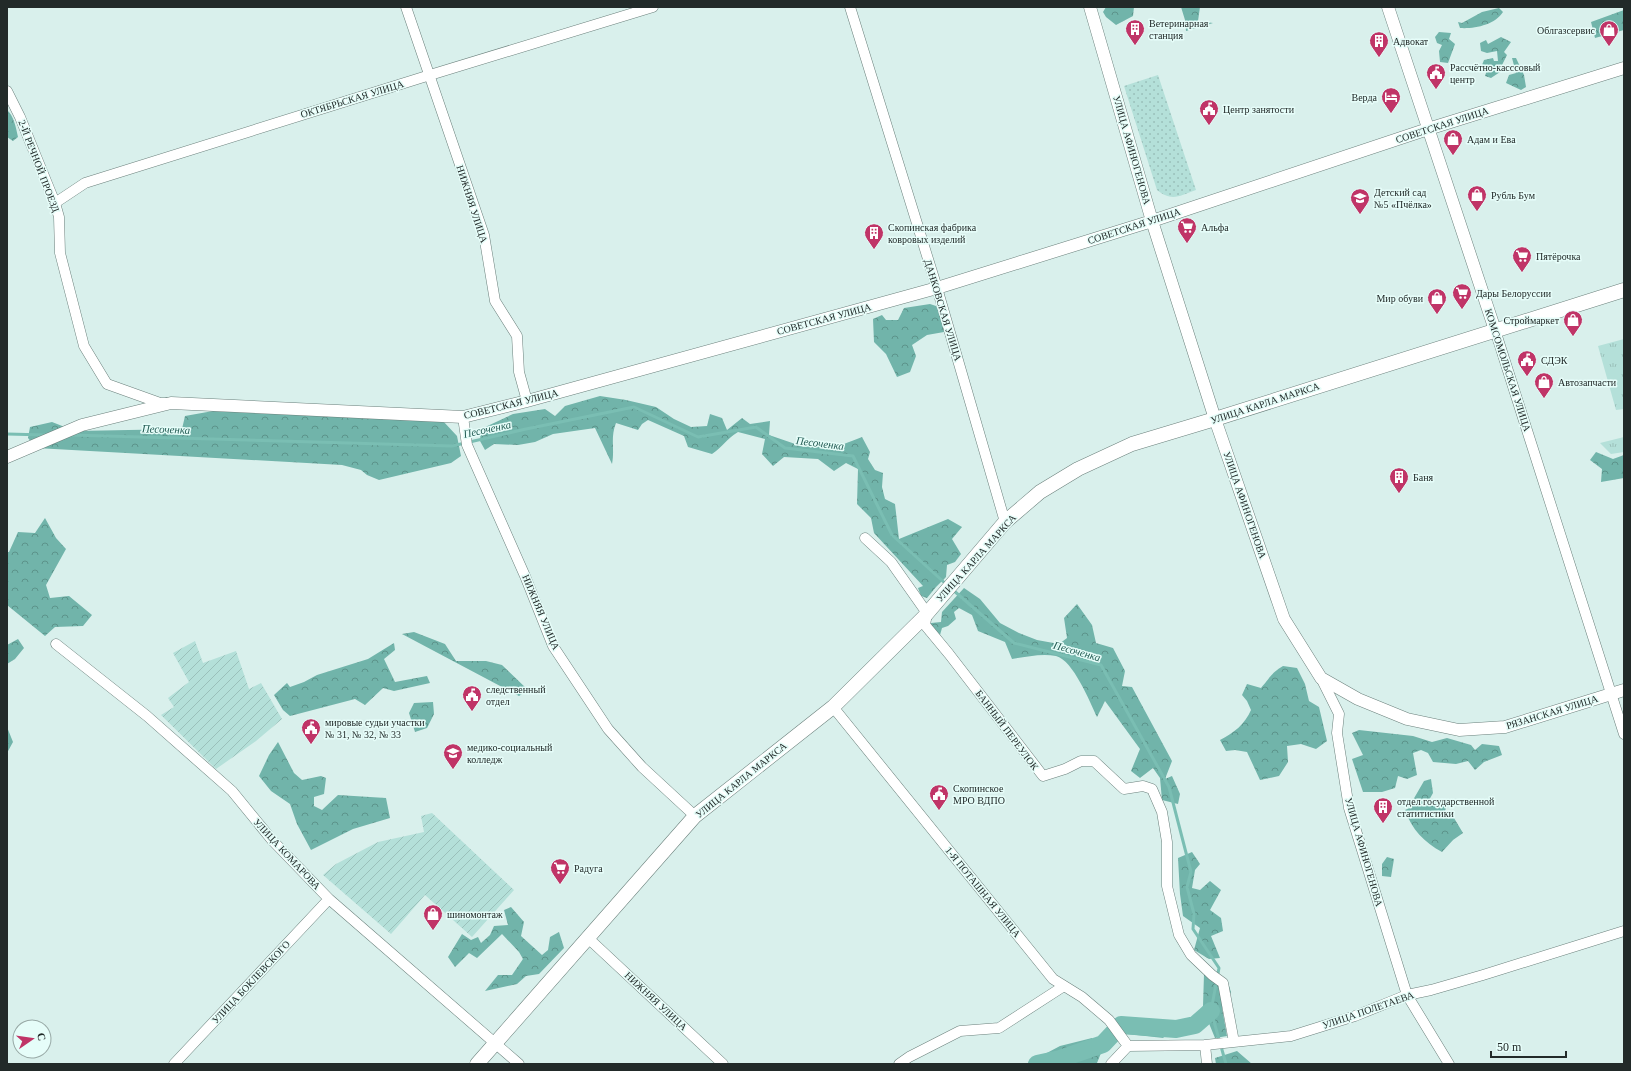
<svg xmlns="http://www.w3.org/2000/svg" width="1631" height="1071" font-family="'Times New Roman',serif">
<defs>
<pattern id="grass-tufts" width="24" height="20" patternUnits="userSpaceOnUse"><rect width="24" height="20" fill="#b4e0d9"/><path d="M3 7l-1-3M5 7V3M7 7l1-3M15 17l-1-3M17 17v-4M19 17l1-3" fill="none" stroke="#9ac0ba"/></pattern>
<pattern id="forest-crowns" width="20" height="18" patternUnits="userSpaceOnUse"><rect width="20" height="18" fill="#71b4aa"/><path d="M2 6a3 3 0 1 1 6 0M12 15a3 3 0 1 1 6 0" fill="none" stroke="#5c938a"/></pattern>
<pattern id="park-dots" width="8" height="8" patternUnits="userSpaceOnUse"><rect width="8" height="8" fill="#b4e0d9"/><path d="M2 2h.1M6 6h.1" fill="none" stroke="#9ac0ba" stroke-width="1.8" stroke-linecap="round"/></pattern>
<pattern id="garden-furrows" width="10" height="10" patternUnits="userSpaceOnUse"><rect width="10" height="10" fill="#b4e0d9"/><path d="M-1 1l2-2M0 10L10 0M9 11l2-2" fill="none" stroke="#9ac0ba"/></pattern>
</defs>
<rect width="100%" height="100%" fill="#d9f0ec"/>
<!-- grass -->
<path fill="url(#grass-tufts)" d="M 1624,339 L 1624,409 L 1616,410 L 1598,346 Z
M 1624,437 L 1624,452 L 1611,454 L 1600,443 Z"/>
<!-- forest -->
<path fill="url(#forest-crowns)" d="M 1106,7 L 1134,7 L 1133,16 L 1116,25 L 1106,17 L 1103,12 Z
M 1181,7 L 1200,7 L 1198,21 L 1213,23 L 1186,31 L 1185,20 Z
M 1499,8 L 1503,12 C 1495,25 1474,29 1460,28 L 1458,22 L 1462,23 L 1482,12 Z
M 1624,10 L 1624,30 L 1595,38 L 1591,22 Z
M 1439,32 L 1451,33 L 1449,39 L 1455,44 L 1448,63 L 1440,62 L 1439,51 L 1442,45 L 1437,43 L 1435,37 Z
M 1501,37 L 1511,42 L 1504,52 L 1507,55 L 1502,65 L 1506,68 L 1491,78 L 1485,76 L 1487,70 L 1482,65 L 1484,60 L 1493,58 L 1494,61 L 1498,61 L 1497,51 L 1487,53 L 1481,51 L 1480,43 L 1486,40 L 1488,44 Z
M 1512,58 L 1516,58 L 1524,75 L 1526,87 L 1521,90 L 1506,83 L 1509,75 L 1516,73 Z
M 7,110 C 14,116 16,128 18,137 L 13,141 L 7,137 Z
M 930,304 L 936,306 L 941,315 L 944,332 L 927,335 L 912,345 L 916,356 L 910,372 L 897,377 L 886,354 L 874,342 L 873,319 L 882,315 L 886,320 L 898,320 L 904,308 Z
M 600,396 L 626,400 L 656,407 L 674,419 L 691,427 L 707,426 L 710,414 L 722,418 L 727,430 L 742,418 L 750,424 L 770,421 L 769,435 L 804,447 L 811,442 C 834,451 840,445 862,437 L 870,452 L 868,459 L 875,470 L 883,473 L 882,487 L 885,499 L 895,504 L 899,539 L 948,519 L 962,527 L 952,539 L 961,554 L 955,562 L 947,565 L 946,577 L 936,587 L 927,598 L 921,596 L 918,588 L 923,586 L 874,533 L 871,518 L 857,504 L 858,469 L 846,463 L 834,471 L 818,459 L 784,457 L 773,466 L 762,454 L 765,439 L 738,432 C 726,439 723,447 712,454 L 688,447 L 684,436 L 648,420 L 642,424 L 638,430 L 616,423 C 610,438 615,449 612,464 L 595,428 L 553,434 L 535,442 L 518,445 L 494,444 L 485,450 L 480,441 L 481,429 L 513,414 L 545,409 L 555,416 L 565,406 Z
M 213,411 L 443,421 L 457,436 L 461,456 L 451,463 L 379,480 L 367,475 L 361,470 L 342,465 L 36,448 L 28,438 L 30,427 L 52,422 L 75,431 L 182,429 L 185,416 Z
M 1596,452 L 1613,459 L 1624,455 L 1624,478 L 1601,482 L 1602,469 L 1590,460 Z
M 45,518 L 56,538 L 66,549 L 46,585 L 50,598 L 69,596 L 92,615 L 83,626 L 55,627 L 45,636 L 7,605 L 7,552 L 9,552 L 18,532 L 35,533 Z
M 964,588 L 980,599 L 1000,623 L 1019,633 L 1037,640 L 1059,644 L 1067,638 L 1064,618 L 1077,604 L 1092,625 L 1096,643 L 1113,648 L 1125,671 L 1122,686 L 1132,687 L 1172,761 L 1165,779 L 1172,776 L 1180,794 L 1178,804 L 1162,800 L 1160,778 L 1153,768 L 1140,778 L 1131,771 L 1140,749 L 1105,701 L 1097,717 C 1090,702 1073,660 1056,656 C 1042,653 1025,657 1012,659 L 1005,642 L 978,631 L 972,615 L 959,608 L 954,612 L 956,619 L 948,626 L 942,628 L 940,635 L 926,635 L 924,631 L 931,623 L 941,622 L 942,612 Z
M 414,632 L 445,644 L 456,661 L 486,661 L 502,665 L 528,690 L 519,696 L 402,634 Z
M 18,639 L 24,648 L 15,659 L 7,664 L 7,645 Z
M 394,643 L 395,650 L 384,659 L 395,682 L 427,676 L 430,683 L 394,691 L 383,688 L 365,705 L 355,699 L 290,716 L 283,710 L 274,695 L 287,683 L 290,687 L 304,682 L 317,675 L 368,659 Z
M 1283,666 L 1297,668 L 1305,684 L 1309,701 L 1319,707 L 1327,741 L 1316,749 L 1301,744 L 1287,746 L 1288,762 L 1279,776 L 1260,780 L 1247,752 L 1235,750 L 1226,751 L 1220,740 C 1234,733 1245,724 1251,710 L 1247,701 L 1242,695 L 1247,684 L 1261,688 C 1270,678 1271,673 1283,666 Z
M 433,702 L 434,714 L 427,728 L 415,732 L 409,713 L 414,703 Z
M 7,727 L 13,742 L 7,753 Z
M 1359,730 L 1413,736 L 1432,742 L 1447,738 L 1471,745 L 1475,750 L 1482,744 L 1499,746 L 1502,755 L 1484,762 L 1475,770 L 1468,761 L 1456,764 L 1433,762 L 1428,753 L 1421,750 L 1413,753 L 1417,775 L 1407,779 L 1398,776 L 1395,788 L 1382,792 L 1363,792 L 1352,759 L 1363,755 L 1352,733 Z
M 278,742 L 294,773 L 302,780 L 321,776 L 326,778 L 324,794 L 314,797 L 314,806 L 322,810 L 338,795 L 386,798 L 390,818 L 353,829 L 311,850 L 297,824 L 290,804 L 271,791 L 259,776 L 269,755 Z
M 1431,779 L 1433,793 L 1428,802 L 1438,800 L 1446,808 L 1443,817 L 1454,818 L 1463,833 L 1453,840 L 1442,852 C 1424,842 1412,830 1405,810 L 1412,807 L 1413,800 L 1424,781 Z
M 1192,852 L 1200,864 L 1195,870 L 1192,888 L 1200,890 L 1210,881 L 1221,890 L 1210,910 L 1221,918 L 1223,931 L 1211,936 L 1220,958 L 1209,959 L 1194,950 L 1200,928 L 1183,916 L 1180,894 L 1178,858 Z
M 1387,857 L 1394,859 L 1391,877 L 1382,876 L 1382,864 Z
M 511,907 L 524,922 L 521,936 L 542,955 L 548,950 L 550,937 L 559,932 L 564,948 L 539,974 L 526,976 L 517,984 L 485,991 L 498,975 L 512,975 L 523,959 L 519,952 L 502,934 L 477,958 L 469,953 L 455,967 L 448,957 L 462,934 L 471,940 L 478,937 L 481,943 L 490,935 L 494,926 L 508,925 L 504,910 Z
M 1204,974 L 1227,980 L 1231,992 L 1222,1008 L 1227,1036 L 1215,1038 L 1208,1021 L 1200,1029 L 1171,1034 L 1169,1024 L 1191,1021 L 1203,1006 Z
M 1118,1018 L 1155,1023 L 1164,1038 L 1127,1034 L 1117,1023 Z
M 1092,1038 L 1101,1053 L 1097,1063 L 1094,1064 L 1026,1064 L 1060,1046 Z
M 1237,1051 L 1252,1064 L 1216,1064 L 1215,1058 Z"/>
<!-- park -->
<path fill="url(#park-dots)" d="M 1158,75 L 1196,190 C 1179,196 1172,202 1157,190 L 1124,86 Z"/>
<!-- garden -->
<path fill="url(#garden-furrows)" d="M 195,641 L 203,663 L 236,651 L 249,689 L 261,683 L 282,719 L 256,741 L 216,769 L 161,715 L 174,707 L 168,698 L 189,682 L 173,653 Z
M 432,813 L 514,890 L 472,937 L 425,895 L 391,934 L 323,875 L 336,864 L 378,842 L 424,832 L 421,816 Z"/>
<g fill="none" stroke-linecap="round" stroke-linejoin="round">
<!-- stream -->
<path stroke="#7abeb3" stroke-width="3" d="M 7,434 L 46,435
M 70,435 L 452,446 L 526,429 L 634,407 L 698,437 L 756,427 L 785,448 L 853,456 L 892,535 L 947,585
M 953,590 L 1014,643 L 1101,665 L 1169,787 L 1191,872 L 1187,887 L 1194,914 L 1193,929 L 1219,968 L 1211,1011 L 1226,1064"/>
<!-- river -->
<path stroke="#7abeb3" stroke-width="18" d="M 1037,1064 L 1060,1059 L 1103,1044 L 1121,1025 L 1176,1029 L 1195,1025 L 1211,1011"/>
<!-- minor casing -->
<g stroke="#6b807c" stroke-width="11">
<path id="minor" d="M 406,7 L 484,235 L 495,301 L 517,336 L 519,372 L 527,401
M 850,7 L 937,288 L 1005,522
M 7,91 L 20,117 L 55,203 L 59,217 L 60,253 L 84,346 L 107,384 L 160,403 L 167,403
M 55,203 L 85,183 L 430,75 L 653,7
M 1495,330 L 1624,734
M 463,417 L 467,445 L 525,576 L 553,646 L 608,729 L 642,767 L 695,816
M 865,538 L 891,562 L 927,613 L 925,625 L 949,654 L 1043,776 L 1065,769 L 1081,761 L 1094,761 L 1124,789 L 1143,786 L 1152,789 L 1162,812 L 1167,842 L 1167,886 L 1179,935 L 1191,955 L 1212,975 L 1223,983 L 1234,1042
M 56,644 L 147,716 L 232,791 L 272,840 L 329,899 L 519,1064
M 1321,678 L 1339,714 L 1337,733 L 1349,808 L 1407,995 L 1449,1064
M 833,707 L 1053,979 L 1082,997 L 1109,1020 L 1128,1046 L 1111,1064
M 588,938 L 723,1064
M 1205,1045 L 1207,1064
M 1128,1046 L 1205,1045 L 1291,1036 L 1355,1016 L 1407,995 L 1431,990 L 1483,975 L 1624,931
M 174,1064 L 329,899
M 899,1064 L 909,1057 L 960,1031 L 999,1028 L 1064,986"/>
</g>
<!-- tertiary casing -->
<g stroke="#6b807c" stroke-width="13">
<path id="tertiary" d="M 1090,7 L 1152,221 L 1215,419 L 1284,619 L 1321,678 L 1358,699 L 1407,719 L 1459,730 L 1505,727 L 1624,690
M 1388,7 L 1495,330
M 7,457 L 82,425 L 171,403 L 463,417 L 527,401 L 937,288 L 1152,221 L 1428,129 L 1624,68"/>
</g>
<!-- secondary casing -->
<g stroke="#6b807c" stroke-width="15">
<path id="secondary" d="M 477,1064 L 695,816 L 833,707 L 924,617 L 1005,522 L 1040,492 L 1078,469 L 1132,444 L 1215,419 L 1624,290"/>
</g>
<!-- minor -->
<use href="#minor" stroke="#fff" stroke-width="10"/>
<!-- tertiary -->
<use href="#tertiary" stroke="#fff" stroke-width="12"/>
<!-- secondary -->
<use href="#secondary" stroke="#fff" stroke-width="14"/>
</g>
<!-- icons -->
<defs>
<g id="building-pin" transform="scale(1)"><path d="M0 17L-7.5 6A9.5 9.5 0 1 1 7.5 6Z" fill="#c03467" stroke="#e6fdf9"/><path d="M-4-6H4V6H1V3H-1V6H-4ZM-2.5-4.3h1.7v1.8h-1.7ZM.8-4.3h1.7v1.8H.8ZM-2.5-1h1.7V.8h-1.7ZM.8-1h1.7V.8H.8Z" fill="#fff"/></g>
<g id="shop-pin" transform="scale(1)"><path d="M0 17L-7.5 6A9.5 9.5 0 1 1 7.5 6Z" fill="#c03467" stroke="#e6fdf9"/><path d="M-5-2.5h2.3a2.7 3.5 0 0 1 5.4 0H5L5.5 6h-11ZM-1.5-2.5h3a1.5 2.3 0 0 0-3 0Z" fill="#fff"/></g>
<g id="civic-pin" transform="scale(1)"><path d="M0 17L-7.5 6A9.5 9.5 0 1 1 7.5 6Z" fill="#c03467" stroke="#e6fdf9"/><path d="M-.6-6.5H3V-4.5H.6V-3L4-1V1h2V6H-6V1h2V-1L-.6-3ZM-1.2 2.5V6h2.4V2.5Z" fill="#fff"/></g>
<g id="hotel-pin" transform="scale(1)"><path d="M0 17L-7.5 6A9.5 9.5 0 1 1 7.5 6Z" fill="#c03467" stroke="#e6fdf9"/><path d="M-6-4.5h1.5V1H6V5H4.5V3h-9V5H-6ZM-4 0a1.8 1.8 0 1 1 3.6 0ZM.5 0V-2.5h3Q6-2.5 6 0Z" fill="#fff"/></g>
<g id="school-pin" transform="scale(1)"><path d="M0 17L-7.5 6A9.5 9.5 0 1 1 7.5 6Z" fill="#c03467" stroke="#e6fdf9"/><path d="M0-5L7-2L0 1L-7-2ZM-4 1L0 2.5L4 1V4Q0 6-4 4Z" fill="#fff"/></g>
<g id="supermarket-pin" transform="scale(1)"><path d="M0 17L-7.5 6A9.5 9.5 0 1 1 7.5 6Z" fill="#c03467" stroke="#e6fdf9"/><path d="M-6-5.5h2.5l.6 2H6L4.5 2H-2.5L-4.4-4H-6ZM-1.5 3.2a1.3 1.3 0 1 0 .1 0ZM3 3.2a1.3 1.3 0 1 0 .1 0Z" fill="#fff"/></g>
<g id="university-pin" transform="scale(1)"><path d="M0 17L-7.5 6A9.5 9.5 0 1 1 7.5 6Z" fill="#c03467" stroke="#e6fdf9"/><path d="M0-5L7-2L0 1L-7-2ZM-4 1L0 2.5L4 1V4Q0 6-4 4Z" fill="#fff"/></g>
</defs>
<g fill-rule="evenodd">
<use href="#building-pin" x="1135" y="29"/>
<use href="#shop-pin" x="1609" y="30"/>
<use href="#building-pin" x="1379" y="41"/>
<use href="#civic-pin" x="1436" y="73"/>
<use href="#hotel-pin" x="1391" y="97"/>
<use href="#civic-pin" x="1209" y="109"/>
<use href="#shop-pin" x="1453" y="139"/>
<use href="#shop-pin" x="1477" y="195"/>
<use href="#school-pin" x="1360" y="198"/>
<use href="#supermarket-pin" x="1187" y="227"/>
<use href="#building-pin" x="874" y="233"/>
<use href="#supermarket-pin" x="1522" y="256"/>
<use href="#supermarket-pin" x="1462" y="293"/>
<use href="#shop-pin" x="1437" y="298"/>
<use href="#shop-pin" x="1573" y="320"/>
<use href="#civic-pin" x="1527" y="360"/>
<use href="#shop-pin" x="1544" y="382"/>
<use href="#building-pin" x="1399" y="477"/>
<use href="#civic-pin" x="472" y="695"/>
<use href="#civic-pin" x="311" y="728"/>
<use href="#university-pin" x="453" y="753"/>
<use href="#civic-pin" x="939" y="794"/>
<use href="#building-pin" x="1383" y="807"/>
<use href="#supermarket-pin" x="560" y="868"/>
<use href="#shop-pin" x="433" y="914"/>
</g>
<g text-anchor="middle" dominant-baseline="central" stroke-width="3" stroke-linejoin="round" paint-order="stroke">
<!-- poi labels -->
<g font-size="10" fill="#222a29" stroke="#e6fdf9" text-anchor="start">
<text x="1149" y="23">Ветеринарная<tspan x="1149" dy="12">станция</tspan></text>
<text x="1595" y="30" text-anchor="end">Облгазсервис</text>
<text x="1393" y="41">Адвокат</text>
<text x="1450" y="67">Рассчётно-касссовый<tspan x="1450" dy="12">центр</tspan></text>
<text x="1377" y="97" text-anchor="end">Верда</text>
<text x="1223" y="109">Центр занятости</text>
<text x="1467" y="139">Адам и Ева</text>
<text x="1374" y="192">Детский сад<tspan x="1374" dy="12">№5 «Пчёлка»</tspan></text>
<text x="1491" y="195">Рубль Бум</text>
<text x="888" y="227">Скопинская фабрика<tspan x="888" dy="12">ковровых изделий</tspan></text>
<text x="1201" y="227">Альфа</text>
<text x="1536" y="256">Пятёрочка</text>
<text x="1476" y="293">Дары Белоруссии</text>
<text x="1423" y="298" text-anchor="end">Мир обуви</text>
<text x="1559" y="320" text-anchor="end">Строймаркет</text>
<text x="1541" y="360">СДЭК</text>
<text x="1558" y="382">Автозапчасти</text>
<text x="1413" y="477">Баня</text>
<text x="486" y="689">следственный<tspan x="486" dy="12">отдел</tspan></text>
<text x="325" y="722">мировые судьи участки<tspan x="325" dy="12">№ 31, № 32, № 33</tspan></text>
<text x="467" y="747">медико-социальный<tspan x="467" dy="12">колледж</tspan></text>
<text x="953" y="788">Скопинское<tspan x="953" dy="12">МРО ВДПО</tspan></text>
<text x="1397" y="801">отдел государственной<tspan x="1397" dy="12">статитистики</tspan></text>
<text x="574" y="868">Радуга</text>
<text x="447" y="914">шиномонтаж</text>
</g>
<!-- street labels -->
<g font-size="10" fill="#222a29" stroke="#e6fdf9">
<text transform="translate(352 99) rotate(-17)">ОКТЯБРЬСКАЯ УЛИЦА</text>
<text transform="translate(1442 125) rotate(-18)">СОВЕТСКАЯ УЛИЦА</text>
<text transform="translate(1132 150) rotate(74)">УЛИЦА АФИНОГЕНОВА</text>
<text transform="translate(39 166) rotate(69)">2-Й РЕЧНОЙ ПРОЕЗД</text>
<text transform="translate(472 204) rotate(72)">НИЖНЯЯ УЛИЦА</text>
<text transform="translate(1134 226) rotate(-18)">СОВЕТСКАЯ УЛИЦА</text>
<text transform="translate(943 310) rotate(73)">ДАНКОВСКАЯ УЛИЦА</text>
<text transform="translate(824 319) rotate(-15)">СОВЕТСКАЯ УЛИЦА</text>
<text transform="translate(1508 370) rotate(72)">КОМСОМОЛЬСКАЯ УЛИЦА</text>
<text transform="translate(1265 403) rotate(-18)">УЛИЦА КАРЛА МАРКСА</text>
<text transform="translate(511 404) rotate(-14)">СОВЕТСКАЯ УЛИЦА</text>
<text transform="translate(1245 505) rotate(71)">УЛИЦА АФИНОГЕНОВА</text>
<text transform="translate(976 558) rotate(-48)">УЛИЦА КАРЛА МАРКСА</text>
<text transform="translate(541 612) rotate(67)">НИЖНЯЯ УЛИЦА</text>
<text transform="translate(1552 712) rotate(-17)">РЯЗАНСКАЯ УЛИЦА</text>
<text transform="translate(1007 730) rotate(53)">БАННЫЙ ПЕРЕУЛОК</text>
<text transform="translate(741 780) rotate(-39)">УЛИЦА КАРЛА МАРКСА</text>
<text transform="translate(1364 852) rotate(74)">УЛИЦА АФИНОГЕНОВА</text>
<text transform="translate(287 854) rotate(47)">УЛИЦА КОМАРОВА</text>
<text transform="translate(983 892) rotate(51)">1-Я ПОТАШНАЯ УЛИЦА</text>
<text transform="translate(251 982) rotate(-47)">УЛИЦА БОКЛЕВСКОГО</text>
<text transform="translate(656 1001) rotate(43)">НИЖНЯЯ УЛИЦА</text>
<text transform="translate(1368 1010) rotate(-19)">УЛИЦА ПОЛЕТАЕВА</text>
</g>
<!-- water labels -->
<g font-size="11" font-style="italic" fill="#265e56" stroke="#e6fdf9">
<text transform="translate(166 429) rotate(2)">Песоченка</text>
<text transform="translate(487 429) rotate(-12)">Песоченка</text>
<text transform="translate(820 443) rotate(7)">Песоченка</text>
<text transform="translate(1077 651) rotate(16)">Песоченка</text>
</g>
</g>
<!-- border -->
<rect width="1631" height="1071" fill="none" stroke="#222a29" stroke-width="16"/>
<!-- north arrow -->
<g transform="translate(32 1039) rotate(77)"><circle r="19" fill="#e6fdf9" stroke="#98a9a6"/>
<path d="M0-3L7 15L0 10L-7 15Z" fill="#c03467"/>
<text y="-6" font-size="11" font-weight="bold" text-anchor="middle" fill="#222a29">С</text>
</g>
<!-- scale -->
<path d="M1491 1051v6h75v-6" fill="none" stroke="#222a29" stroke-width="2"/>
<text x="1497" y="1051" font-size="12" fill="#222a29" stroke="#e6fdf9" stroke-width="3" paint-order="stroke">50 m</text>
</svg>
